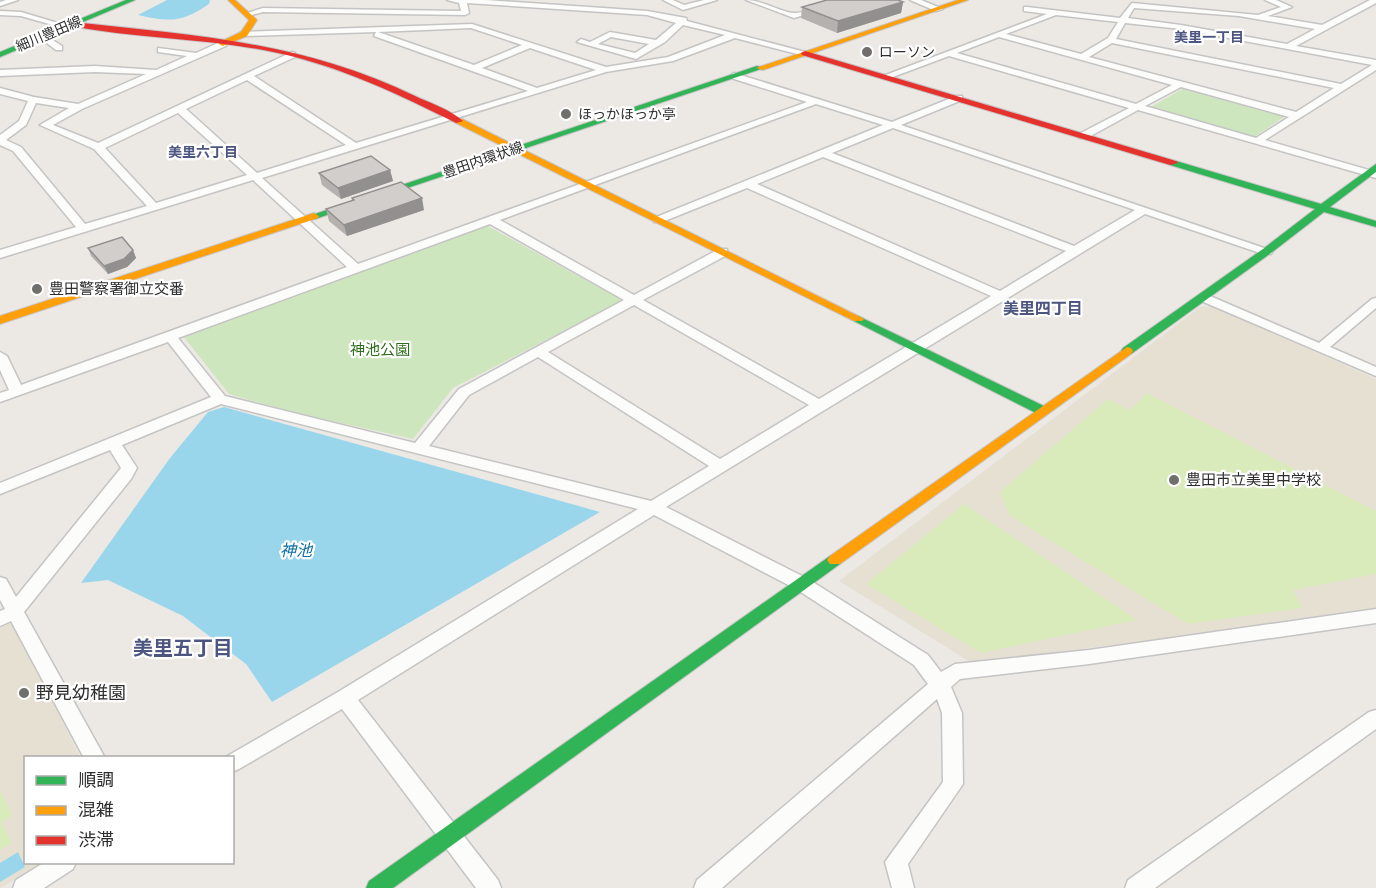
<svg xmlns="http://www.w3.org/2000/svg" width="1376" height="888" font-family="'Varela Round','Noto Sans JP',sans-serif">
<rect width="100%" height="100%" fill="#ece8e4"/>
<!-- education -->
<path fill="#e6e0d3" d="M 1214,306 L 1376,379 L 1376,611 L 972,663 L 839,581 L 1200,307 Z
M 9,623 L 17,628 L 80,757 L 26,758 L 26,862 L 45,863 L 0,888 L 0,628 Z"/>
<!-- green -->
<path fill="#cee6be" d="M 1184,88 L 1287,115 L 1254,137 L 1151,107 Z
M 486,225 L 620,299 L 620,302 L 453,388 L 413,439 L 292,412 L 229,394 L 183,336 Z"/>
<!-- pitch -->
<path fill="#d9eabb" d="M 1147,393 L 1376,511 L 1376,574 L 1293,590 L 1302,608 L 1188,624 L 1010,516 L 1000,492 L 1108,399 L 1130,410 Z
M 964,504 L 1137,620 L 981,653 L 866,584 Z
M 0,789 L 12,816 L 1,822 L 12,843 L 0,850 Z"/>
<!-- water -->
<path fill="#99d6ec" d="M 167,0 L 210,0 L 209,4 C 181,23 170,22 138,15 Z
M 224,407 L 600,512 L 272,702 L 246,664 L 183,616 L 108,580 L 81,583 L 170,458 L 208,412 Z
M 18,852 L 25,867 L 0,882 L 0,863 Z"/>
<g fill="none" stroke-linecap="round" stroke-linejoin="round">
<!-- street casing -->
<g stroke="#c5c4c5" stroke-width="3">
<path id="street" d="M 6,0 L 18,0 L 0,6 L 0,2 Z
M 447,0 L 486,0 L 647,11 L 686,18 L 687,21 L 809,53 L 805,56 L 735,38 L 673,61 L 606,72 L 262,178 L 358,264 L 807,102 L 731,78 L 730,76 L 734,73 L 892,122 L 956,96 L 962,96 L 962,100 L 901,125 L 1273,251 L 1271,254 L 1263,254 L 1145,214 L 666,507 L 808,579 L 928,655 L 941,672 L 955,664 L 1089,650 L 1376,609 L 1376,623 L 1089,664 L 960,679 L 951,687 L 962,713 L 963,784 L 908,864 L 914,888 L 892,888 L 885,862 L 943,782 L 942,713 L 937,699 L 722,888 L 694,888 L 697,880 L 928,684 L 914,665 L 796,589 L 654,515 L 358,700 L 498,880 L 501,888 L 476,888 L 342,709 L 239,769 L 232,772 L 232,758 L 224,758 L 338,692 L 638,509 L 221,404 L 122,445 L 137,468 L 131,479 L 24,612 L 105,758 L 84,758 L 11,621 L 0,626 L 0,611 L 5,609 L 0,600 L 0,577 L 6,579 L 16,597 L 121,468 L 110,450 L 0,494 L 0,483 L 211,397 L 168,342 L 0,402 L 0,393 L 9,390 L 0,370 L 0,352 L 7,356 L 21,385 L 347,267 L 253,180 L 0,258 L 0,250 L 76,227 L 13,151 L 0,145 L 0,135 L 19,121 L 28,101 L 0,94 L 0,88 L 34,97 L 78,104 L 146,74 L 95,72 L 0,76 L 0,70 L 95,66 L 156,70 L 187,56 L 158,52 L 158,48 L 196,53 L 220,42 L 226,42 L 226,46 L 82,109 L 53,125 L 98,143 L 292,52 L 295,53 L 295,57 L 254,76 L 356,143 L 528,91 L 374,36 L 376,32 L 244,36 L 240,34 L 241,32 L 472,24 L 606,67 L 668,57 L 725,35 L 683,25 L 665,42 L 636,59 L 577,42 L 581,39 L 590,42 L 610,32 L 656,40 L 676,23 L 647,15 L 467,3 L 469,13 L 465,15 L 263,12 L 248,16 L 244,14 L 263,8 L 461,11 L 459,3 ZM 471,28 L 522,45 L 474,65 L 378,32 ZM 611,37 L 649,44 L 635,53 L 598,44 ZM 530,48 L 596,70 L 537,88 L 482,68 ZM 247,80 L 346,145 L 257,173 L 186,109 ZM 36,103 L 69,108 L 40,125 L 94,149 L 147,206 L 85,224 L 21,147 L 6,140 L 26,125 ZM 816,104 L 883,125 L 654,218 L 654,222 L 662,222 L 747,188 L 991,296 L 819,399 L 643,300 L 727,255 L 727,249 L 719,249 L 634,295 L 500,220 ZM 178,113 L 247,175 L 156,203 L 105,148 ZM 893,128 L 1135,210 L 1074,246 L 832,153 ZM 823,157 L 1066,251 L 1000,291 L 757,184 ZM 490,224 L 624,300 L 459,389 L 415,443 L 225,396 L 178,338 ZM 634,305 L 809,405 L 720,459 L 548,352 ZM 538,357 L 709,466 L 651,501 L 429,446 L 469,395 Z
M 663,0 L 673,0 L 684,5 L 704,0 L 717,0 L 683,10 Z
M 746,0 C 763,0 783,14 796,13 C 816,11 832,0 852,0 L 794,18 Z
M 910,0 L 921,0 L 943,9 L 936,11 Z
M 1265,0 L 1276,0 L 1292,7 L 1268,16 L 1322,25 L 1370,0 L 1376,0 L 1376,3 L 1296,46 L 1376,60 L 1376,70 L 1265,140 L 1376,172 L 1376,178 L 1138,110 L 1087,138 L 1079,138 L 1079,134 L 1129,108 L 949,56 L 890,78 L 883,76 L 1047,14 L 1024,11 L 1024,7 L 1027,7 L 1120,18 L 1132,3 L 1258,15 L 1281,7 ZM 1134,8 L 1239,16 L 1315,29 L 1287,44 L 1181,25 L 1128,18 ZM 1056,15 L 1118,22 L 1108,38 L 1081,54 L 1006,34 ZM 1125,23 L 1181,29 L 1372,65 L 1341,84 L 1116,39 ZM 999,37 L 1172,85 L 1136,104 L 957,53 ZM 1112,43 L 1334,88 L 1296,112 L 1089,57 ZM 1181,87 L 1289,117 L 1256,138 L 1145,106 Z
M 0,11 L 21,12 L 71,27 L 67,29 L 21,16 L 0,15 Z
M 43,34 L 62,46 L 62,50 L 56,50 L 40,38 L 39,36 Z
M 1203,293 L 1319,343 L 1372,299 L 1376,298 L 1376,308 L 1330,347 L 1376,367 L 1376,376 L 1199,300 L 1197,297 Z
M 1376,710 L 1376,729 L 1155,888 L 1125,888 L 1128,880 L 1369,712 Z
M 45,862 L 76,862 L 73,869 L 44,888 L 13,888 L 16,880 Z"/>
</g>
<!-- fast casing -->
<g stroke="#c5c4c5" stroke-width="2">
<path id="fast" d="M 126,0 L 135,0 L 0,57 L 0,52 Z
M 757,66 L 764,68 L 318,218 L 314,219 L 309,216 Z
M 1170,161 L 1176,161 L 1321,204 L 1376,164 L 1376,172 L 1330,207 L 1376,221 L 1376,227 L 1324,212 L 1271,253 L 1131,354 L 1123,354 L 1121,351 L 1123,348 L 1263,249 L 1315,209 L 1170,165 Z
M 858,316 L 1048,408 L 1050,411 L 1043,415 L 1038,414 L 854,321 L 852,319 Z
M 835,554 L 840,556 L 843,560 L 840,564 L 393,888 L 366,888 L 369,881 L 830,556 Z"/>
</g>
<!-- slow casing -->
<g stroke="#c5c4c5" stroke-width="2">
<path id="slow" d="M 228,0 L 235,0 L 257,20 L 247,36 L 223,46 L 219,44 L 220,42 L 241,32 L 249,20 Z
M 958,0 L 968,0 L 763,70 L 756,68 Z
M 456,119 L 462,119 L 864,319 L 862,321 L 854,321 L 456,123 Z
M 314,213 L 319,216 L 318,218 L 0,324 L 0,316 Z
M 1127,347 L 1131,348 L 1133,351 L 1131,354 L 840,564 L 830,564 L 827,560 L 830,556 Z"/>
</g>
<!-- jam casing -->
<g stroke="#c5c4c5" stroke-width="2">
<path id="jam" d="M 73,22 C 193,35 304,42 415,96 C 430,103 451,110 463,121 L 456,123 C 398,94 342,67 278,53 C 210,38 139,39 70,26 L 69,24 Z
M 805,51 L 1176,161 L 1178,163 L 1170,165 L 802,55 L 801,53 Z"/>
</g>
<!-- street -->
<use href="#street" fill="#fcfcfb" fill-rule="evenodd"/>
<!-- fast -->
<use href="#fast" fill="#30b455" fill-rule="evenodd"/>
<!-- slow -->
<use href="#slow" fill="#ff9f0a" fill-rule="evenodd"/>
<!-- jam -->
<use href="#jam" fill="#e5322d" fill-rule="evenodd"/>
</g>
<!-- wall -->
<path fill="#b4b1af" d="M 903,2 L 901,13 L 837,33 L 801,18 L 802,7 Z
M 390,170 L 393,181 L 341,199 L 322,185 L 319,173 Z
M 352,198 L 424,210 L 347,236 L 329,221 L 326,209 L 352,201 Z
M 88,248 L 133,250 L 136,258 L 127,267 L 108,274 L 91,256 Z"/>
<!-- shaded-wall -->
<path fill="#92908e" d="M 903,2 L 901,13 L 837,33 L 838,21 Z
M 390,170 L 393,181 L 341,199 L 338,188 Z
M 422,198 L 424,210 L 347,236 L 344,225 Z
M 133,250 L 136,258 L 127,267 L 108,274 L 104,266 Z"/>
<!-- building -->
<path fill="#d1cecb" stroke="#92908e" stroke-width="1.5" d="M 827,0 L 898,0 L 903,2 L 838,21 L 802,7 Z
M 371,156 L 390,170 L 338,188 L 319,173 Z
M 401,182 L 422,198 L 344,225 L 326,209 L 354,200 L 352,198 Z
M 122,237 L 133,250 L 124,259 L 104,266 L 88,248 Z"/>
<!-- markers -->
<g fill="#706f6e" stroke="#fff" stroke-width="2">
<circle cx="867" cy="52" r="6"/>
<circle cx="566" cy="114" r="6"/>
<circle cx="37" cy="289" r="6"/>
<circle cx="1174" cy="480" r="6"/>
<circle cx="24" cy="693" r="6"/>
</g>
<g text-anchor="middle" dominant-baseline="central" stroke-width="4.5" stroke-linejoin="round" paint-order="stroke">
<!-- far-street labels -->
<g font-size="14" fill="#2e2e2e" stroke="#fff">
<text transform="translate(49 34) rotate(-23)">細川豊田線</text>
<text transform="translate(483 160) rotate(-19)">豊田内環状線</text>
</g>
<!-- far-neighbourhood labels -->
<g font-size="14" font-weight="bold" fill="#4d5680" stroke="#fff">
<text x="1209" y="37">美里一丁目</text>
<text x="203" y="152">美里六丁目</text>
</g>
<!-- far-poi labels -->
<g font-size="14" fill="#2e2e2e" stroke="#fff" text-anchor="start">
<text x="879" y="52">ローソン</text>
<text x="578" y="114">ほっかほっか亭</text>
</g>
<!-- poi labels -->
<g font-size="15" fill="#2e2e2e" stroke="#fff" text-anchor="start">
<text x="49" y="289">豊田警察署御立交番</text>
<text x="1186" y="480">豊田市立美里中学校</text>
</g>
<!-- park labels -->
<g font-size="15" fill="#2c6e1b" stroke="#fff">
<text x="380" y="350">神池公園</text>
</g>
<!-- neighbourhood labels -->
<g font-size="16" font-weight="bold" fill="#4d5680" stroke="#fff">
<text x="1043" y="309">美里四丁目</text>
</g>
<!-- water labels -->
<g font-size="16" font-style="italic" fill="#0d6fa3" stroke="#fff">
<text x="296" y="551">神池</text>
</g>
<!-- near-poi labels -->
<g font-size="18" fill="#2e2e2e" stroke="#fff" text-anchor="start">
<text x="36" y="693">野見幼稚園</text>
</g>
<!-- near-neighbourhood labels -->
<g font-size="20" font-weight="bold" fill="#4d5680" stroke="#fff">
<text x="183" y="649">美里五丁目</text>
</g>
</g>
<!-- legend -->
<rect x="24" y="756" width="210" height="108" fill="#ffffff" stroke="#ababab" stroke-width="1.5"/>
<rect x="36" y="776" width="30" height="9" fill="#30b455" stroke="#ababab" stroke-width="1.5"/>
<text x="78" y="786" font-size="18" fill="#2e2e2e">順調</text>
<rect x="36" y="806" width="30" height="9" fill="#ff9f0a" stroke="#ababab" stroke-width="1.5"/>
<text x="78" y="816" font-size="18" fill="#2e2e2e">混雑</text>
<rect x="36" y="836" width="30" height="9" fill="#e5322d" stroke="#ababab" stroke-width="1.5"/>
<text x="78" y="846" font-size="18" fill="#2e2e2e">渋滞</text>
</svg>
